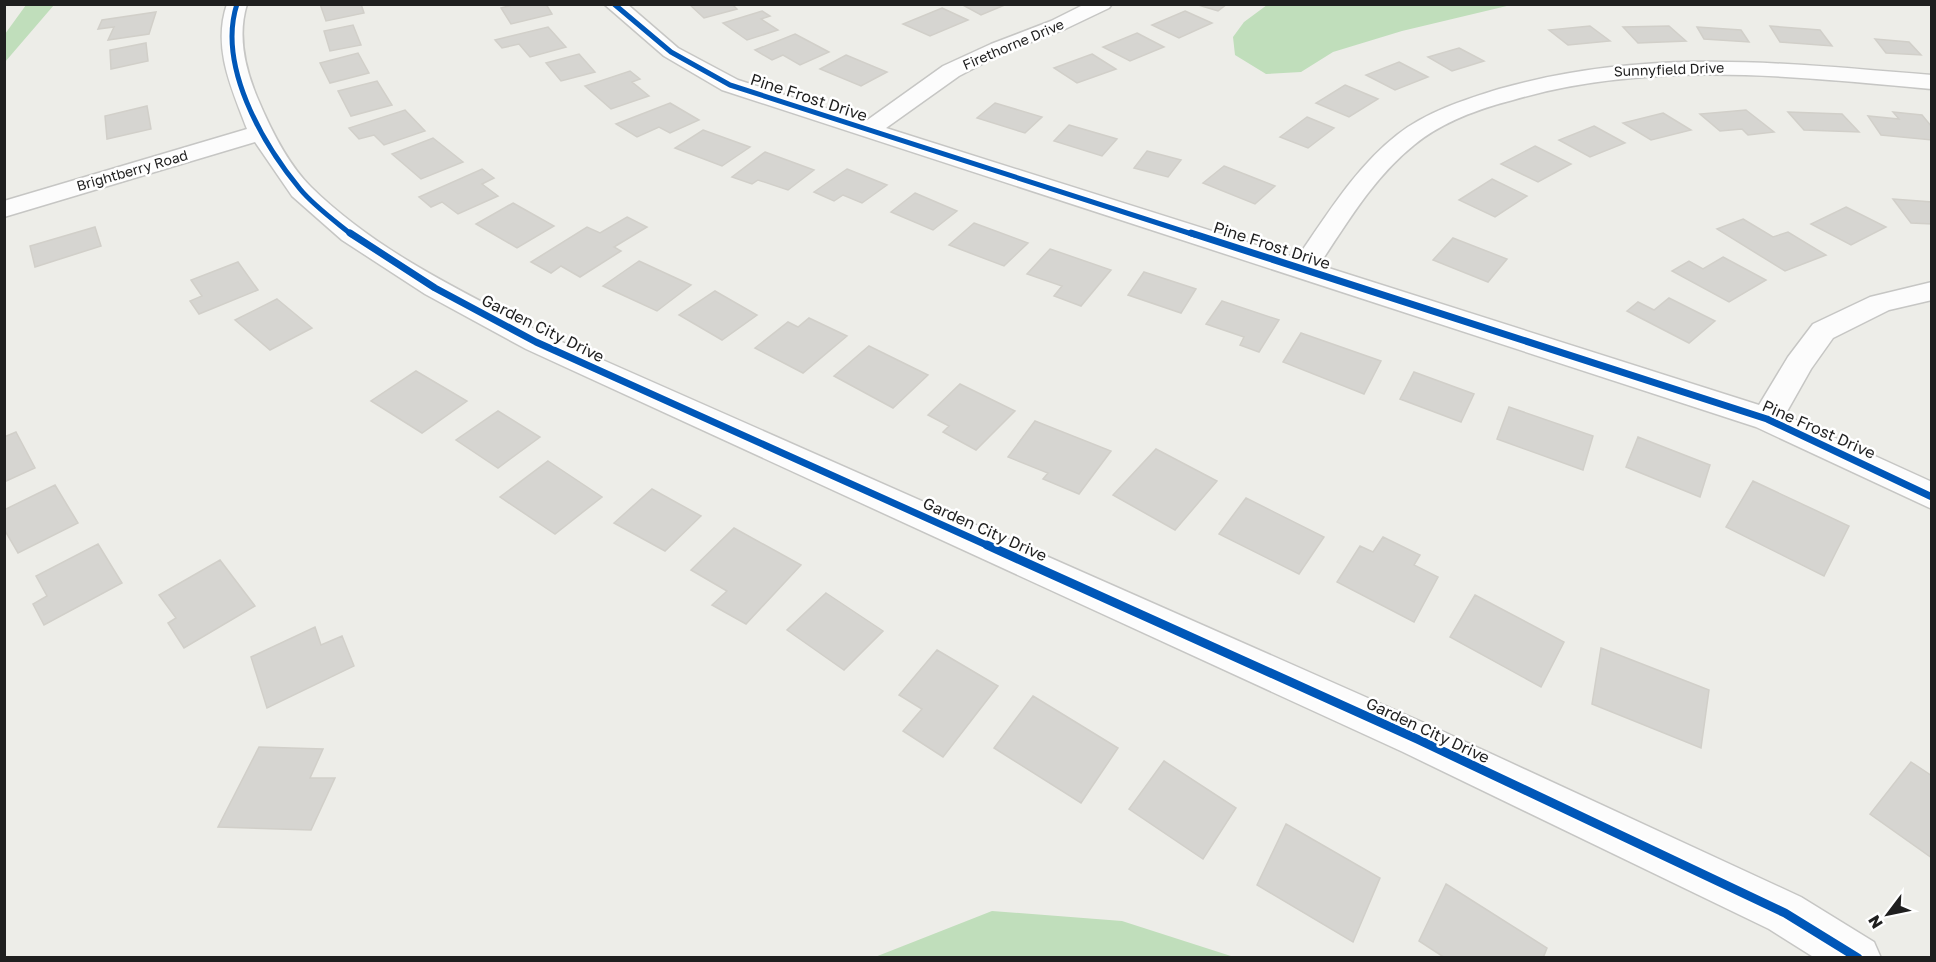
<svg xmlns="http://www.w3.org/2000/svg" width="1936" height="962" font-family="'Golos Text',sans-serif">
<rect width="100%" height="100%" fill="#edede8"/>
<!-- forest -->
<path fill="#c0debb" d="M 26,5 L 54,5 L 5,62 L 5,34 Z
M 1267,5 L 1267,4 L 1511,5 L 1402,31 L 1333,52 L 1301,72 L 1266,74 L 1235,55 L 1233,37 L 1244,22 Z
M 992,911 L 1122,921 L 1234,957 L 875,957 Z"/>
<!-- building -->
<path fill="#d6d5d1" stroke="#d1cfc9" stroke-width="1.5" d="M 320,4 L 361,4 L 364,13 L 326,21 Z
M 516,4 L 546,4 L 552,14 L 511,24 L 501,8 Z
M 689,4 L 732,4 L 737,9 L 704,18 Z
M 961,4 L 1007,4 L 981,15 Z
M 1195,4 L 1227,4 L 1218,11 Z
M 942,8 L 968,20 L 930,36 L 903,24 Z
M 762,11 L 770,16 L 761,19 L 778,30 L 747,40 L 723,23 Z
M 1185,11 L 1212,23 L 1179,38 L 1152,25 Z
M 156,12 L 149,34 L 108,40 L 114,27 L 98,29 L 102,20 Z
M 353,25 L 361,45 L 330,51 L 324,31 Z
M 1590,26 L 1610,41 L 1568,45 L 1549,30 Z
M 1669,26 L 1686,41 L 1638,43 L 1623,27 Z
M 1770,26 L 1820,30 L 1832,46 L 1780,42 Z
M 548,27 L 566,47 L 530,57 L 519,44 L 502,48 L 495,40 Z
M 1697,27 L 1741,30 L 1749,42 L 1704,39 Z
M 1137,33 L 1164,47 L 1130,61 L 1103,47 Z
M 795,34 L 829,52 L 800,65 L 783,55 L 772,60 L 755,50 Z
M 1875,39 L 1909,42 L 1921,55 L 1886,53 Z
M 146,43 L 148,61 L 111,69 L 110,50 Z
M 1459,48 L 1484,61 L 1452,71 L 1428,57 Z
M 358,53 L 369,73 L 330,83 L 320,63 Z
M 579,54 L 595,72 L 561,81 L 546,63 Z
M 1092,54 L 1116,69 L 1077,83 L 1054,68 Z
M 846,55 L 887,72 L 861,86 L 820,69 Z
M 1399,62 L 1428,77 L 1395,90 L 1366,75 Z
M 630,71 L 640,79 L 632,82 L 649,96 L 611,109 L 585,86 Z
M 377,81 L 392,105 L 351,116 L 338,91 Z
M 1345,85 L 1378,99 L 1349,117 L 1316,103 Z
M 670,103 L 699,120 L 670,133 L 659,127 L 637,137 L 616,124 Z
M 995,103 L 1042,117 L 1025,133 L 977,118 Z
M 147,106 L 151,129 L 107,139 L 105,116 Z
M 405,110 L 425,131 L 384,145 L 374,135 L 359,139 L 349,128 Z
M 1746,110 L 1774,132 L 1748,135 L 1742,129 L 1720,131 L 1700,114 Z
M 1788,112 L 1842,114 L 1859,132 L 1804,130 Z
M 1893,112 L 1922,115 L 1932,127 L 1932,140 L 1881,135 L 1868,116 L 1899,119 Z
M 1663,113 L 1691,130 L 1651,140 L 1623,123 Z
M 1307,117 L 1334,128 L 1308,148 L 1280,137 Z
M 1069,125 L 1117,139 L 1102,156 L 1054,141 Z
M 1594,126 L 1625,143 L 1590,157 L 1559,140 Z
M 703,130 L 750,147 L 722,166 L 675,148 Z
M 433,138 L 463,162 L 421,179 L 392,154 Z
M 1535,146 L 1571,164 L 1538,182 L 1501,164 Z
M 1147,151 L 1181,160 L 1168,177 L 1134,168 Z
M 765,152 L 814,170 L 788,190 L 758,180 L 752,184 L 732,177 Z
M 1224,166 L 1275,186 L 1255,204 L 1203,183 Z
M 482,169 L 494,178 L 482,184 L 498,196 L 458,214 L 442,202 L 431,207 L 419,197 Z
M 847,169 L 887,185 L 862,203 L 843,195 L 834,201 L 814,192 Z
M 1492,179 L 1527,196 L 1495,217 L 1459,200 Z
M 915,193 L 957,211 L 933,230 L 891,212 Z
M 1893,199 L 1932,202 L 1932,224 L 1911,223 Z
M 513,203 L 554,226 L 517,248 L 476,224 Z
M 1846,207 L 1886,227 L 1851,245 L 1811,224 Z
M 627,217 L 647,227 L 614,247 L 621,251 L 580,277 L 561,266 L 551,273 L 531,262 L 587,227 L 600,233 Z
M 1743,219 L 1773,237 L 1788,232 L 1826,255 L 1785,271 L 1717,229 Z
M 974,223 L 1028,243 L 1004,266 L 949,245 Z
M 95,227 L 101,246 L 35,267 L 30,246 Z
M 1453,238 L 1507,259 L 1488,282 L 1433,260 Z
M 1050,249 L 1111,270 L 1081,306 L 1054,296 L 1062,286 L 1027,274 Z
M 1723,257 L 1766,280 L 1729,302 L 1672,271 L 1689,261 L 1703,269 Z
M 639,261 L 691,285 L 657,311 L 603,286 Z
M 238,262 L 258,290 L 199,314 L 190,301 L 202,296 L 191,280 Z
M 1144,272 L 1196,289 L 1181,313 L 1128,295 Z
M 715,291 L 757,315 L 722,340 L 679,315 Z
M 1669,298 L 1715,321 L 1689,343 L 1627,311 L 1638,302 L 1654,310 Z
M 277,299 L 312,328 L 270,350 L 235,320 Z
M 1222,301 L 1279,320 L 1259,352 L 1240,345 L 1244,337 L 1206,324 Z
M 809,318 L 847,336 L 803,373 L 755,348 L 788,322 L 798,327 Z
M 1301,333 L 1381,361 L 1364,394 L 1283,362 Z
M 869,346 L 928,375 L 893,408 L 834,376 Z
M 416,371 L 467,401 L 422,433 L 371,401 Z
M 1414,372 L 1474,394 L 1461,422 L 1400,399 Z
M 960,384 L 1015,411 L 976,450 L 943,432 L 949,426 L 928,415 Z
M 1509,407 L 1593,436 L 1583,470 L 1497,439 Z
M 498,411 L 540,437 L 498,468 L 456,440 Z
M 1035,421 L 1111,451 L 1079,494 L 1043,479 L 1048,473 L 1008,457 Z
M 16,432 L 35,468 L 4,482 L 4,437 Z
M 1638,437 L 1710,465 L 1700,497 L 1626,467 Z
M 1156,449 L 1217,481 L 1175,530 L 1113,495 Z
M 548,461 L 602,497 L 555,534 L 500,497 Z
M 1753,481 L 1849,526 L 1824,576 L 1726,527 Z
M 55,485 L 78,523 L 18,553 L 4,529 L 4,510 Z
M 652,489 L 701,516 L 665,551 L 614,523 Z
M 1246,498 L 1324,537 L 1299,574 L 1219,534 Z
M 734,528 L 801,565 L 746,624 L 712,605 L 727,591 L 691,570 Z
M 1383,537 L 1420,555 L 1414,565 L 1438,577 L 1414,622 L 1337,582 L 1360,546 L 1373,552 Z
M 98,544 L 122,583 L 44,625 L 33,604 L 47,596 L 36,576 Z
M 220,560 L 255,606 L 184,648 L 168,623 L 176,618 L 159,595 Z
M 826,593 L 883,631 L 844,670 L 787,630 Z
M 1475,595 L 1564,642 L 1541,687 L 1450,637 Z
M 315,627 L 321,645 L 342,636 L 354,666 L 267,708 L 251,657 Z
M 1601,648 L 1709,690 L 1701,748 L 1592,704 Z
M 937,650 L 998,686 L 943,757 L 903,731 L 922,709 L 899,695 Z
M 1033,696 L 1118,748 L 1081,803 L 994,748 Z
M 259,747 L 323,749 L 310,778 L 335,778 L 311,830 L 218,827 Z
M 1164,761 L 1236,808 L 1203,859 L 1129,809 Z
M 1911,762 L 1932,776 L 1932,858 L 1870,814 Z
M 1286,824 L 1380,878 L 1353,942 L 1257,885 Z
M 1446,884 L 1547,948 L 1543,958 L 1445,958 L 1419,941 Z"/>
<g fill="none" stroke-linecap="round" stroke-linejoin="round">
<!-- minor casing -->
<g stroke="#c6c6c4" stroke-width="3">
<path id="minor" d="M 227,4 L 247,4 C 237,36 245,68 257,97 C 270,128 287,163 311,187 C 377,252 465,293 546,335 L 1431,726 L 1801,897 L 1874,942 L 1881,958 L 1815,958 L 1769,929 L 1403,752 L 526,349 L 425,294 L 342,240 L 292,196 L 255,142 L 4,217 L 4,201 L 247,129 C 232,89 212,48 227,4 Z
M 604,4 L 627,4 L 678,48 L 738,80 L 866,121 L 943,66 L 991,44 L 1051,21 L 1085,4 L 1112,4 L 1109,8 L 1065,29 L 1005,52 L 959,76 L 886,128 L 1297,258 C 1327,215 1355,168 1397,135 C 1426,112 1464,100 1499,89 C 1647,47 1781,63 1932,75 L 1932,89 C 1791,76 1650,60 1513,100 C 1478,109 1442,122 1414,145 C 1374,177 1347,223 1319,265 L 1759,405 L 1788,357 L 1813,324 L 1870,297 L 1932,282 L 1932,300 L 1889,310 L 1833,338 L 1811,369 L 1785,415 L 1932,482 L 1932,509 L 1756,427 L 722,90 L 664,56 Z"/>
</g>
<!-- minor -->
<use href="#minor" fill="#fcfcfc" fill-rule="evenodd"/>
<!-- cycleway-far2 casing -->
<g stroke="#fff" stroke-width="8">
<path id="cycleway-far2" d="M 237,4 C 217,65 262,143 300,189 C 314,206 335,221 352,235
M 614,4 L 671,52 L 730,85 L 1195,235"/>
</g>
<!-- cycleway-far1 casing -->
<g stroke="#fff" stroke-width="10">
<path id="cycleway-far1" d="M 350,233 L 435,288 L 536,342 L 991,547
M 1191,233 L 1767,419 L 1932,497"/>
</g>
<!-- cycleway casing -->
<g stroke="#fff" stroke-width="13">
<path id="cycleway" d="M 987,545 L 1417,739 L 1785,913 L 1858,958"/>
</g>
<!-- cycleway-far2 -->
<use href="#cycleway-far2" stroke="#0057b8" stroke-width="5"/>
<!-- cycleway-far1 -->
<use href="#cycleway-far1" stroke="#0057b8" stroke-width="7"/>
<!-- cycleway -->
<use href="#cycleway" stroke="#0057b8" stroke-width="9"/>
</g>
<g text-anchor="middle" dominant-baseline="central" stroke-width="5" stroke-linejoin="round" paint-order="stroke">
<!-- far-street labels -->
<g font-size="14" fill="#1f1f1f" stroke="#fff">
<text transform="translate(1013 44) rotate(-23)">Firethorne Drive</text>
<text transform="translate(1669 69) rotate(-2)">Sunnyfield Drive</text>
<text transform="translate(132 170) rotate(-16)">Brightberry Road</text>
</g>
<!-- street labels -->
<g font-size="16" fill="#1f1f1f" stroke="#fff">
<text transform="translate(809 97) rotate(18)">Pine Frost Drive</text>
<text transform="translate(1272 245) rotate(18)">Pine Frost Drive</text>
<text transform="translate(543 328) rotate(26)">Garden City Drive</text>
<text transform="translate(1819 429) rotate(24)">Pine Frost Drive</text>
<text transform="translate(985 529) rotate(24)">Garden City Drive</text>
<text transform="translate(1428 730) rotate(25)">Garden City Drive</text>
</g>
</g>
<!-- border -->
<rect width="1936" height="962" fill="none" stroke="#1f1f1f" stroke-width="12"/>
<!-- north arrow -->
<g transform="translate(1888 914) rotate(238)" stroke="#ffffff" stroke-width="4.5" paint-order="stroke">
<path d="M0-4.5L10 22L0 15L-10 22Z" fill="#1f1f1f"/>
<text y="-9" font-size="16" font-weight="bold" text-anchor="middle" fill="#1f1f1f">N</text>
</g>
</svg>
